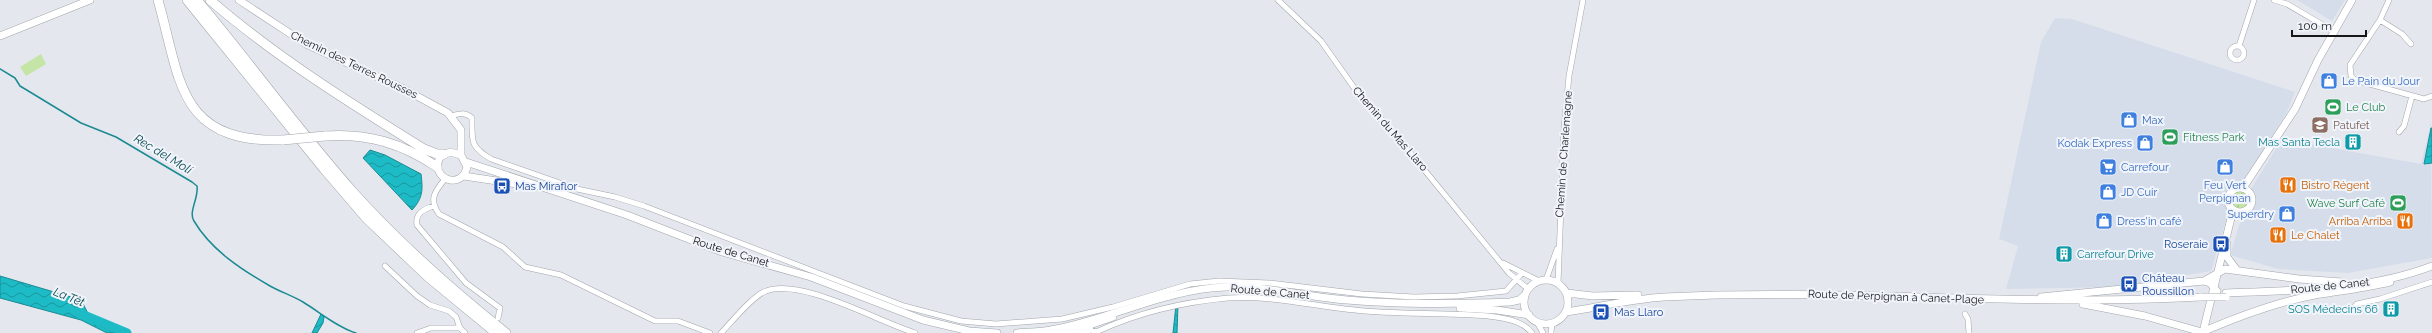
<svg xmlns="http://www.w3.org/2000/svg" width="2432" height="333" font-family="Raleway,sans-serif">
<defs>
<pattern id="grass-dots" width="8" height="8" patternUnits="userSpaceOnUse"><rect width="8" height="8" fill="#c4e5a6"/><path d="M2 2h.1M6 6h.1" fill="none" stroke="#a8c48e" stroke-width="1.8" stroke-linecap="round"/></pattern>
<pattern id="water-waves" width="16" height="10" patternUnits="userSpaceOnUse"><rect width="16" height="10" fill="#1dbbc6"/><path d="M0 5q4-4 8 0t8 0" fill="none" stroke="#1997a0"/></pattern>
</defs>
<rect width="100%" height="100%" fill="#e4e8ee"/>
<!-- built -->
<path fill="#d5ddea" d="M 2297,0 L 2345,0 L 2332,21 Z
M 2055,18 L 2072,19 L 2295,92 L 2287,112 L 2240,188 L 2228,197 L 2230,207 L 2211,271 L 2118,287 L 2006,289 L 2018,246 L 1999,239 L 2041,42 Z
M 2431,123 L 2432,258 L 2348,273 L 2278,269 L 2230,255 L 2241,219 L 2244,211 L 2248,209 L 2251,195 L 2249,192 L 2282,139 L 2421,164 Z"/>
<!-- grass -->
<path fill="url(#grass-dots)" d="M2228 200a12 12 0 1 1 24 0a12 12 0 1 1-24 0Z"/>
<!-- garden -->
<path fill="#c4e5a6" d="M 41,54 L 46,64 L 26,76 L 20,67 Z"/>
<!-- water -->
<path fill="url(#water-waves)" stroke="#1b8a92" d="M 2432,128 L 2432,163 L 2424,164 L 2431,128 Z
M 370,150 L 385,155 L 421,174 C 423,190 423,198 412,210 L 363,158 Z
M 0,276 L 81,300 L 93,323 L 116,333 L 107,333 L 81,320 L 0,298 Z
M 1178,304 L 1177,333 L 1173,333 L 1176,305 Z
M 321,314 L 324,317 L 323,323 L 317,333 L 312,333 Z"/>
<g fill="none" stroke-linecap="round" stroke-linejoin="round">
<!-- stream -->
<path stroke="#1b8a92" stroke-width="1.5" d="M 0,69 L 15,78 L 20,86 L 30,92 L 81,123 L 116,137 L 192,182 L 197,186 C 199,198 188,212 194,221 C 211,250 242,270 270,286 C 281,292 293,296 303,302 C 321,313 337,327 356,333"/>
<!-- river -->
<path stroke="#1dbbc6" stroke-width="9" d="M 79,313 L 127,333"/>
<!-- street casing -->
<g stroke="#a1a5aa" stroke-width="6">
<path id="street" d="M 1278,0 L 1321,41 L 1355,89 L 1408,150 L 1509,273 L 1528,289
M 2274,0 L 2287,4 L 2333,31
M 2389,0 L 2380,20 L 2350,65 L 2351,76 L 2355,80 L 2424,99 L 2432,96
M 2380,20 L 2402,34 L 2411,44
M2230 53a7 7 0 1 1 14 0a7 7 0 1 1-14 0Z
M 2239,46 L 2254,0
M 450,116 C 459,114 465,111 472,118 C 472,141 470,147 491,159 L 577,189 L 615,197 L 644,206 L 904,306 L 961,321 L 996,324 L 1062,319 L 1113,307 L 1190,284 L 1219,281 L 1269,283 L 1362,294 L 1414,297 L 1457,296 L 1506,291 L 1522,273
M 2399,132 L 2404,126 L 2412,96
M 445,179 C 434,192 429,200 439,214 L 503,247 L 525,267 L 561,275 L 655,321 L 678,321 L 710,333
M 434,206 C 424,209 415,213 417,225 L 466,283 L 500,308 L 498,318
M 1503,263 L 1539,281
M 385,266 L 417,296 L 430,305 L 449,311 L 456,317 L 460,328
M 1546,280 L 1557,249
M 1558,284 L 1564,128 L 1569,76 L 1583,0
M 2352,309 L 2357,304 L 2380,299 L 2432,282
M 1965,314 L 1968,319 L 1969,333
M 1537,322 L 1543,333
M 1089,325 L 1091,330 L 1096,332 C 1137,313 1183,302 1228,298 C 1270,295 1313,306 1355,310 C 1399,315 1444,312 1488,316 C 1503,318 1522,320 1532,333
M 417,333 L 431,328 L 460,328 L 465,333
M 721,333 C 731,323 753,295 766,291 C 802,278 877,321 915,333
M 1080,333 L 1091,330
M 1551,333 L 1552,323"/>
</g>
<!-- secondary casing -->
<g stroke="#a1a5aa" stroke-width="8">
<path id="secondary" d="M 239,0 L 306,44 L 404,89 L 448,113 L 461,130 L 461,155 L 467,167 C 462,191 429,179 440,157 L 450,152 L 461,155
M 0,36 L 90,0
M 466,162 L 627,215 L 722,252 L 811,277 L 923,320 L 969,331 L 997,333
M 464,176 L 517,184
M2228 200a12 12 0 1 1 24 0a12 12 0 1 1-24 0Z
M 2243,188 L 2295,109 L 2318,60 L 2352,0
M 2227,244 L 2227,257 L 2236,269
M1524 302a22 22 0 1 1 44 0a22 22 0 1 1-44 0Z
M 2204,281 L 2225,269 L 2299,279 L 2342,282
M 1567,293 L 1593,296 L 1638,295
M 2226,293 C 2295,290 2367,291 2432,266
M 2041,297 L 2204,281 L 2210,283 L 2217,291
M 2083,304 L 2145,316 L 2202,332 C 2237,317 2276,302 2315,295 C 2340,291 2365,288 2390,282
M 1460,308 L 1497,310 L 1529,315
M 1566,312 C 1599,307 1631,299 1664,297 C 1843,288 2022,307 2201,297
M 2203,332 L 2233,210
M 1017,333 C 1030,332 1044,332 1056,329 C 1114,318 1166,289 1226,287 C 1267,286 1306,297 1347,300 C 1401,305 1455,304 1510,302 L 1519,300 L 1525,295
M 1059,333 L 1075,330 L 1113,317"/>
</g>
<!-- highway casing -->
<g stroke="#a1a5aa" stroke-width="10">
<path id="highway" d="M 158,0 C 181,80 177,143 283,140
M 187,0 L 324,169 L 367,219 L 428,277 L 496,333
M 197,0 C 250,63 298,130 353,192 C 400,244 452,290 506,333
M 210,0 C 276,57 350,103 424,149 L 437,154 L 444,154
M 325,136 C 367,133 402,143 437,167"/>
</g>
<!-- street -->
<use href="#street" stroke="#fff" stroke-width="5"/>
<!-- secondary -->
<use href="#secondary" stroke="#fff" stroke-width="7"/>
<!-- highway -->
<use href="#highway" stroke="#fff" stroke-width="9"/>
<!-- secondary-bridge casing -->
<g stroke="#a1a5aa" stroke-width="8" stroke-linecap="butt">
<path id="secondary-bridge" d="M 2201,297 L 2226,297"/>
</g>
<!-- highway-bridge casing -->
<g stroke="#a1a5aa" stroke-width="10" stroke-linecap="butt">
<path id="highway-bridge" d="M 283,140 L 325,136"/>
</g>
<!-- secondary-bridge -->
<use href="#secondary-bridge" stroke="#fff" stroke-width="7"/>
<!-- highway-bridge -->
<use href="#highway-bridge" stroke="#fff" stroke-width="9"/>
</g>
<!-- icons -->
<defs>
<g id="shop-square" transform="scale(0.9)"><rect x="-9" y="-9" width="18" height="18" rx="4" fill="#3f7fe0" stroke="#f1f5fb"/><path d="M-5-2.5h2.3a2.7 3.5 0 0 1 5.4 0H5L5.5 6h-11ZM-1.5-2.5h3a1.5 2.3 0 0 0-3 0Z" fill="#fff"/></g>
<g id="stadium-square" transform="scale(0.9)"><rect x="-9" y="-9" width="18" height="18" rx="4" fill="#2e9e5b" stroke="#f1f5fb"/><path d="M0-5a6.5 5 0 1 0 0 10a6.5 5 0 1 0 0-10ZM-3.5-1.8h7v3.6h-7Z" fill="#fff"/></g>
<g id="school-square" transform="scale(0.9)"><rect x="-9" y="-9" width="18" height="18" rx="4" fill="#8d6e63" stroke="#f1f5fb"/><path d="M0-5L7-2L0 1L-7-2ZM-4 1L0 2.5L4 1V4Q0 6-4 4Z" fill="#fff"/></g>
<g id="building-square" transform="scale(0.9)"><rect x="-9" y="-9" width="18" height="18" rx="4" fill="#0f9aa8" stroke="#f1f5fb"/><path d="M-4-6H4V6H1V3H-1V6H-4ZM-2.5-4.3h1.7v1.8h-1.7ZM.8-4.3h1.7v1.8H.8ZM-2.5-1h1.7V.8h-1.7ZM.8-1h1.7V.8H.8Z" fill="#fff"/></g>
<g id="supermarket-square" transform="scale(0.9)"><rect x="-9" y="-9" width="18" height="18" rx="4" fill="#3f7fe0" stroke="#f1f5fb"/><path d="M-6-5.5h2.5l.6 2H6L4.5 2H-2.5L-4.4-4H-6ZM-1.5 3.2a1.3 1.3 0 1 0 .1 0ZM3 3.2a1.3 1.3 0 1 0 .1 0Z" fill="#fff"/></g>
<g id="restaurant-square" transform="scale(0.9)"><rect x="-9" y="-9" width="18" height="18" rx="4" fill="#e8710a" stroke="#f1f5fb"/><path d="M-5-6h1v4h1v-4h1v4h1v-4h1v5L-1.5 .5V6h-2V.5L-5-1ZM5-6V6H3V1.5H1.5Q1.5-4 5-6Z" fill="#fff"/></g>
<g id="bus-square" transform="scale(0.9)"><rect x="-9" y="-9" width="18" height="18" rx="4" fill="#1a4fb4" stroke="#f1f5fb"/><path d="M-5-6H5V4H4V6H2V4H-2V6H-4V4H-5ZM-3.5-4V0h7V-4ZM-3.5 1.2v1.5H-2V1.2ZM2 1.2v1.5H3.5V1.2Z" fill="#fff"/></g>
</defs>
<g fill-rule="evenodd">
<use href="#shop-square" x="2329" y="81"/>
<use href="#stadium-square" x="2333" y="107"/>
<use href="#shop-square" x="2129" y="120"/>
<use href="#school-square" x="2320" y="125"/>
<use href="#stadium-square" x="2170" y="137"/>
<use href="#building-square" x="2353" y="142"/>
<use href="#shop-square" x="2145" y="143"/>
<use href="#supermarket-square" x="2108" y="167"/>
<use href="#shop-square" x="2225" y="167"/>
<use href="#restaurant-square" x="2288" y="185"/>
<use href="#bus-square" x="502" y="186"/>
<use href="#shop-square" x="2108" y="192"/>
<use href="#stadium-square" x="2398" y="203"/>
<use href="#shop-square" x="2287" y="214"/>
<use href="#shop-square" x="2104" y="221"/>
<use href="#restaurant-square" x="2405" y="221"/>
<use href="#restaurant-square" x="2278" y="235"/>
<use href="#bus-square" x="2221" y="244"/>
<use href="#building-square" x="2064" y="254"/>
<use href="#bus-square" x="2129" y="284"/>
<use href="#building-square" x="2391" y="309"/>
<use href="#bus-square" x="1601" y="312"/>
</g>
<g text-anchor="middle" dominant-baseline="central" stroke-width="4" stroke-linejoin="round" paint-order="stroke">
<!-- street labels -->
<g font-size="11" fill="#161719" stroke="#f1f5fb">
<text transform="translate(354 65) rotate(26)">Chemin des Terres Rousses</text>
<text transform="translate(1390 129) rotate(49)">Chemin du Mas Llaro</text>
<text transform="translate(1564 154) rotate(-86)">Chemin de Charlemagne</text>
<text transform="translate(731 252) rotate(17)">Route de Canet</text>
<text transform="translate(2330 286) rotate(-6)">Route de Canet</text>
<text transform="translate(1270 292) rotate(5)">Route de Canet</text>
<text transform="translate(1896 297) rotate(2)">Route de Perpignan à Canet-Plage</text>
</g>
<!-- shop labels -->
<g font-size="11" fill="#366cbe" stroke="#f1f5fb" text-anchor="start">
<text x="2342" y="81">Le Pain du Jour</text>
<text x="2142" y="120">Max</text>
<text x="2132" y="143" text-anchor="end">Kodak Express</text>
<text x="2121" y="167">Carrefour</text>
<text x="2225" y="185" text-anchor="middle">Feu Vert<tspan x="2225" dy="13">Perpignan</tspan></text>
<text x="2121" y="192">JD Cuir</text>
<text x="2274" y="214" text-anchor="end">Superdry</text>
<text x="2117" y="221">Dress'in café</text>
</g>
<!-- leisure labels -->
<g font-size="11" fill="#27864d" stroke="#f1f5fb" text-anchor="start">
<text x="2346" y="107">Le Club</text>
<text x="2183" y="137">Fitness Park</text>
<text x="2385" y="203" text-anchor="end">Wave Surf Café</text>
</g>
<!-- education labels -->
<g font-size="11" fill="#785e54" stroke="#f1f5fb" text-anchor="start">
<text x="2333" y="125">Patufet</text>
</g>
<!-- culture labels -->
<g font-size="11" fill="#0d838f" stroke="#f1f5fb" text-anchor="end">
<text x="2340" y="142">Mas Santa Tecla</text>
<text x="2077" y="254" text-anchor="start">Carrefour Drive</text>
<text x="2378" y="309">SOS Médecins 66</text>
</g>
<!-- food labels -->
<g font-size="11" fill="#c56008" stroke="#f1f5fb" text-anchor="start">
<text x="2301" y="185">Bistro Régent</text>
<text x="2392" y="221" text-anchor="end">Arriba Arriba</text>
<text x="2291" y="235">Le Chalet</text>
</g>
<!-- transit labels -->
<g font-size="11" fill="#164399" stroke="#f1f5fb" text-anchor="start">
<text x="515" y="186">Mas Miraflor</text>
<text x="2208" y="244" text-anchor="end">Roseraie</text>
<text x="2142" y="278">Château<tspan x="2142" dy="13">Roussillon</tspan></text>
<text x="1614" y="312">Mas Llaro</text>
</g>
<!-- water labels -->
<g font-size="12" font-style="italic" fill="#0b4a4f" stroke="#f1f5fb">
<text transform="translate(163 154) rotate(31)">Rec del Molí</text>
<text transform="translate(69 297) rotate(22)">La Têt</text>
</g>
</g>
<!-- scale -->
<path d="M2292 30v6h74v-6" fill="none" stroke="#161719" stroke-width="2"/>
<text x="2298" y="30" font-size="12" fill="#161719" stroke="#f1f5fb" stroke-width="3" paint-order="stroke">100 m</text>
</svg>
